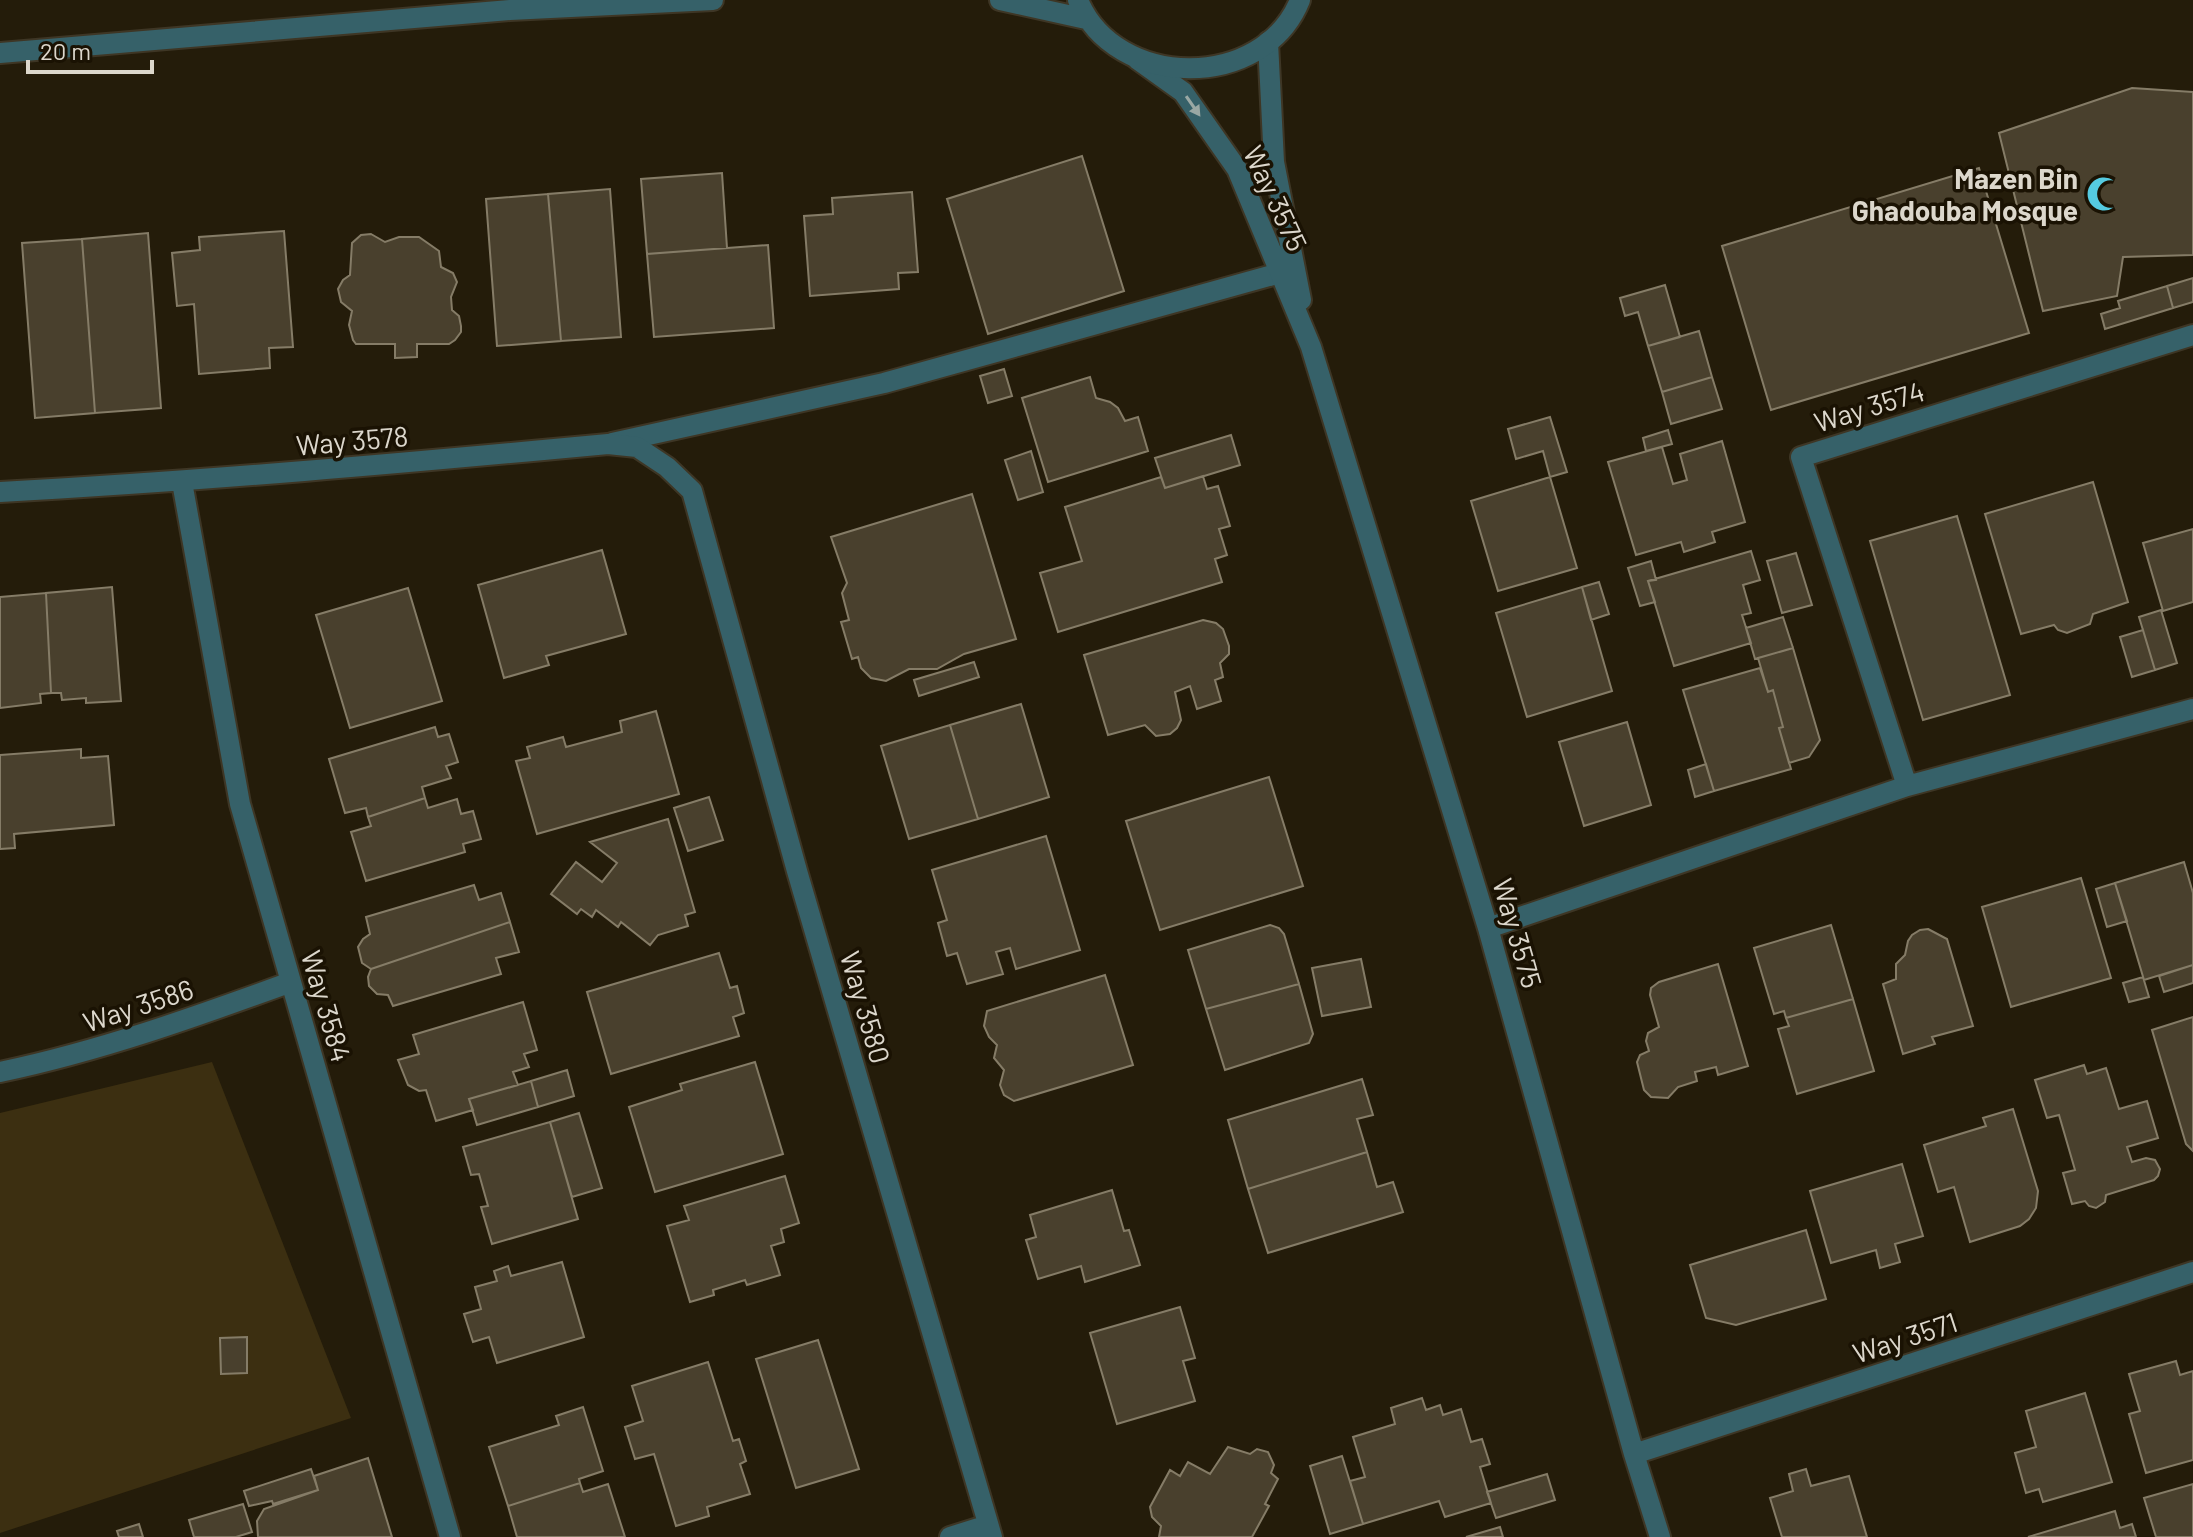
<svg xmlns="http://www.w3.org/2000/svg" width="2193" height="1537" font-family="Barlow,sans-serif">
<rect width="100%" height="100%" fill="#241c0a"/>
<!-- green -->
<path fill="#3c2f11" d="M 212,1062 L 351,1418 L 0,1533 L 0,1113 Z"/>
<!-- building -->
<path fill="#49402d" stroke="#857c67" stroke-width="2" d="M 2132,88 L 2193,92 L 2193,255 L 2123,257 L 2117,296 L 2043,311 L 1999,133 Z
M 1082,156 L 1124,291 L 988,334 L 947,199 Z
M 1979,168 L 2029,333 L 1771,410 L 1722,246 Z
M 722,173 L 727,248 L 647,254 L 641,179 Z
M 610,189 L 621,337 L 561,341 L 548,194 Z
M 912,192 L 918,272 L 898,273 L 899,289 L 810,296 L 804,216 L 833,214 L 832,198 Z
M 548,194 L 561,341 L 497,346 L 486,199 Z
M 284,231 L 293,347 L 269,348 L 270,368 L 199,374 L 194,304 L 177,306 L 172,253 L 200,250 L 199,237 Z
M 148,233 L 161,408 L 95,413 L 82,239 Z
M 371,234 L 385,242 L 399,237 L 419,237 L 439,251 L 441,267 L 453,273 L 457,282 L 451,297 L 452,310 L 459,316 L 461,326 L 461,332 L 455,340 L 449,344 L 417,344 L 417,357 L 395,358 L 395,344 L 356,344 L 353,340 L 349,325 L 352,311 L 341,302 L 338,289 L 343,280 L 350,275 L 352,243 L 361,235 Z
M 82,239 L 95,413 L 35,418 L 22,243 Z
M 768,245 L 774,328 L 654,337 L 647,254 Z
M 2193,278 L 2193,302 L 2173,308 L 2167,286 Z
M 1665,285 L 1680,337 L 1648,346 L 1638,312 L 1625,316 L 1620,298 Z
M 2167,286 L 2173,308 L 2105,329 L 2101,314 L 2120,308 L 2118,301 Z
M 1699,331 L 1712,377 L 1662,392 L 1648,346 Z
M 1004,369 L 1012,396 L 988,403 L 980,376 Z
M 1090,377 L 1096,398 L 1110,402 L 1118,408 L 1125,421 L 1138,417 L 1148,451 L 1048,482 L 1022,398 Z
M 1712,377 L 1722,409 L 1671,424 L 1662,392 Z
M 1550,417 L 1567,472 L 1550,477 L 1543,451 L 1516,459 L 1508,429 Z
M 1668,430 L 1672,444 L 1646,451 L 1643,438 Z
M 1231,435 L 1240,465 L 1165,488 L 1155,458 Z
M 1722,441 L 1745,522 L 1712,532 L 1715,542 L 1684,552 L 1681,542 L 1636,555 L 1608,462 L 1662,447 L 1673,484 L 1687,480 L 1680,454 Z
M 1031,451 L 1043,492 L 1018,500 L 1005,460 Z
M 1203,476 L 1207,489 L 1218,486 L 1230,526 L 1219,529 L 1227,555 L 1215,559 L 1222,582 L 1058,632 L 1040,573 L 1082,561 L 1065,507 L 1161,477 L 1165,488 Z
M 1550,477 L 1577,568 L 1498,591 L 1471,501 Z
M 2093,482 L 2128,602 L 2093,614 L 2090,624 L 2067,633 L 2058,630 L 2054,625 L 2021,634 L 1985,514 Z
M 972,494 L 1016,639 L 964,654 L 937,669 L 909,669 L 886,681 L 871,678 L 861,668 L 858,657 L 852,659 L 841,622 L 849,620 L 842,593 L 847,583 L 831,537 Z
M 1957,516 L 2010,695 L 1923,720 L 1870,541 Z
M 2193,529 L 2193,602 L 2163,611 L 2143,543 Z
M 602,550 L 626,634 L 546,656 L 549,665 L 504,678 L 478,585 Z
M 1751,551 L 1760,580 L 1743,585 L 1751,613 L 1742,615 L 1751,643 L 1674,666 L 1648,581 Z
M 1796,553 L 1812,605 L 1782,613 L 1767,561 Z
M 1651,561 L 1656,580 L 1648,581 L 1655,602 L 1640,606 L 1628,568 Z
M 1599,582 L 1609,614 L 1591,620 L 1582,587 Z
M 112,587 L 121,701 L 86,703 L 86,698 L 62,700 L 61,693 L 51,693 L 46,593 Z
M 1582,587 L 1612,691 L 1527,717 L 1496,613 Z
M 408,588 L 442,701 L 350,728 L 316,615 Z
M 46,593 L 51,693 L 40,694 L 41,703 L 0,708 L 0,597 Z
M 2161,610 L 2177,663 L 2155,670 L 2139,617 Z
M 1783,617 L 1793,648 L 1755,659 L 1746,628 Z
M 1203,620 L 1216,623 L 1223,629 L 1229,646 L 1229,654 L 1220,663 L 1223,677 L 1215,680 L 1221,701 L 1197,709 L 1190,686 L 1175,692 L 1181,720 L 1177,728 L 1170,734 L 1156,736 L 1145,725 L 1108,735 L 1084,655 Z
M 2143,630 L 2155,670 L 2132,677 L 2120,637 Z
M 1793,648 L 1820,740 L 1809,757 L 1789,763 L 1779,728 L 1783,727 L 1773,690 L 1768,692 L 1758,658 Z
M 974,662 L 979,677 L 919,696 L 914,680 Z
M 1760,668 L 1768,692 L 1773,690 L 1783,727 L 1779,728 L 1791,769 L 1714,791 L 1683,690 Z
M 1021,704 L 1049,797 L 978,819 L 950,725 Z
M 656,711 L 679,794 L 537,834 L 516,761 L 530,758 L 527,747 L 563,737 L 566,747 L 622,732 L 620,721 Z
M 1627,722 L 1651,805 L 1584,826 L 1559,742 Z
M 950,725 L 978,819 L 909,839 L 881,746 Z
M 435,727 L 438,737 L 449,734 L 458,762 L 446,766 L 451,778 L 422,787 L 425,798 L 368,817 L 366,808 L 345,813 L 329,759 Z
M 81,749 L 81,758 L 108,756 L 114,825 L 14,834 L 15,848 L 0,849 L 0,755 Z
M 1706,764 L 1714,791 L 1695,797 L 1688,770 Z
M 1269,777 L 1303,886 L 1160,930 L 1126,821 Z
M 709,797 L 723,840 L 688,851 L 674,808 Z
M 425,798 L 428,808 L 457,799 L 461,814 L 473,811 L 481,839 L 463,844 L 465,852 L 366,881 L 351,832 L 371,826 L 368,817 Z
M 668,819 L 695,912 L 685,915 L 688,926 L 658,935 L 650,945 L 621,922 L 618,927 L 596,910 L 592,917 L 581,909 L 577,914 L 551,894 L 576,862 L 602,882 L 617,863 L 590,842 Z
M 1046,836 L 1080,950 L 1016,969 L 1010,948 L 996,952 L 1003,974 L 967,984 L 957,953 L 947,956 L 938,923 L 947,920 L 932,870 Z
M 2184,862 L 2193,893 L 2193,965 L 2144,980 L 2115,883 Z
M 2081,878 L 2111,978 L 2011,1007 L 1982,907 Z
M 2115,883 L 2127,921 L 2107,927 L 2096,889 Z
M 474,885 L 479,900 L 501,893 L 510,922 L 371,969 L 362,963 L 358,947 L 363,939 L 370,934 L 366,917 Z
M 510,922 L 519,952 L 496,958 L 501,974 L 393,1006 L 388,995 L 377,994 L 369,986 L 368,977 L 371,969 Z
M 1270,925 L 1279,928 L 1284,934 L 1299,984 L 1206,1009 L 1188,950 Z
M 1831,925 L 1853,999 L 1786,1018 L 1784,1011 L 1774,1014 L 1754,948 Z
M 1928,929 L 1947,939 L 1973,1026 L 1932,1037 L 1935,1044 L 1903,1054 L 1883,984 L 1896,979 L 1896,964 L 1905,955 L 1908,941 L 1912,935 L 1920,930 Z
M 719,953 L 730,988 L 737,986 L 744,1013 L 733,1017 L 739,1036 L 611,1074 L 587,992 Z
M 1361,959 L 1371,1007 L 1322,1016 L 1312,968 Z
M 1718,964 L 1748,1066 L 1718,1075 L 1716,1067 L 1695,1072 L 1697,1081 L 1678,1087 L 1668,1098 L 1651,1097 L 1644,1090 L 1637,1062 L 1640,1055 L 1649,1051 L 1646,1041 L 1648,1033 L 1659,1027 L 1650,995 L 1651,988 L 1659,982 Z
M 2193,965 L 2193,983 L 2164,992 L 2159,976 Z
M 1105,975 L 1133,1065 L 1014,1101 L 1004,1095 L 1000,1085 L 1004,1070 L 994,1058 L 997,1045 L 989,1037 L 984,1026 L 987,1011 Z
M 2143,977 L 2149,997 L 2129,1002 L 2123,983 Z
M 1299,984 L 1313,1034 L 1309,1043 L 1225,1070 L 1206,1009 Z
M 1853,999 L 1874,1071 L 1797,1094 L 1778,1029 L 1789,1026 L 1786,1018 Z
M 523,1002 L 537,1050 L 524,1054 L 529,1067 L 513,1072 L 518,1085 L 469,1099 L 473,1110 L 436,1121 L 426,1090 L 419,1091 L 408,1085 L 398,1060 L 419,1054 L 413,1035 Z
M 2193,1017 L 2193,1151 L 2186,1144 L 2152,1030 Z
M 755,1062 L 783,1154 L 655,1192 L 629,1107 L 682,1090 L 680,1084 Z
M 2084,1065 L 2087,1074 L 2106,1068 L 2119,1109 L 2147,1101 L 2158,1138 L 2127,1147 L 2132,1162 L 2146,1158 L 2155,1160 L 2160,1169 L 2158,1176 L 2154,1180 L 2106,1195 L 2105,1202 L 2096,1208 L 2089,1206 L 2085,1201 L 2072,1204 L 2063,1173 L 2075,1170 L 2059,1115 L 2047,1118 L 2035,1080 Z
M 567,1070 L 574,1096 L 538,1107 L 531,1081 Z
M 1362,1079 L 1373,1115 L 1357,1119 L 1367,1152 L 1248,1189 L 1228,1120 Z
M 531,1081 L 538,1107 L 477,1125 L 469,1099 Z
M 2013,1109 L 2038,1191 L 2036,1208 L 2029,1219 L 2020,1226 L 1970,1242 L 1954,1187 L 1938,1192 L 1924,1145 L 1986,1126 L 1983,1118 Z
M 579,1113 L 602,1188 L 572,1197 L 550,1122 Z
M 550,1122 L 578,1219 L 492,1244 L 481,1207 L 488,1206 L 479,1174 L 471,1175 L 463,1147 Z
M 1367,1152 L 1377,1187 L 1393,1182 L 1403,1212 L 1268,1253 L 1248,1189 Z
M 1902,1164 L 1923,1236 L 1895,1244 L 1900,1262 L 1880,1268 L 1876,1250 L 1831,1263 L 1810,1191 Z
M 785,1176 L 799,1223 L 781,1229 L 784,1242 L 771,1246 L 780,1275 L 747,1285 L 745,1280 L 713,1290 L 714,1295 L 690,1302 L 667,1226 L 689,1220 L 684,1206 Z
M 1112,1190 L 1124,1231 L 1129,1230 L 1140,1265 L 1085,1282 L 1081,1266 L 1038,1279 L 1026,1240 L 1036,1237 L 1030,1215 Z
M 1806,1230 L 1826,1299 L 1736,1325 L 1706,1318 L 1690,1265 Z
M 562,1262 L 584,1337 L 497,1363 L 489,1337 L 473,1342 L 464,1314 L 481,1309 L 475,1287 L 497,1281 L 494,1271 L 508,1266 L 511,1276 Z
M 1180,1307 L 1195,1358 L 1183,1361 L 1195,1401 L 1117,1424 L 1090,1333 Z
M 247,1337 L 247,1373 L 221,1374 L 220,1338 Z
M 818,1340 L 859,1469 L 796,1488 L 756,1359 Z
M 2176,1361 L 2180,1375 L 2193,1371 L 2193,1460 L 2146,1473 L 2129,1414 L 2140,1411 L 2129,1374 Z
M 708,1362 L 733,1441 L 739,1439 L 746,1461 L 740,1464 L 750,1494 L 707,1507 L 709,1516 L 676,1526 L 654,1454 L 635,1459 L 625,1427 L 643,1421 L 632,1386 Z
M 2085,1393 L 2112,1482 L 2043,1502 L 2039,1489 L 2026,1493 L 2015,1453 L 2036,1447 L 2026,1411 Z
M 1422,1398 L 1426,1410 L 1440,1405 L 1443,1415 L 1461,1409 L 1471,1442 L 1482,1439 L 1490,1464 L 1480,1467 L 1491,1503 L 1445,1517 L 1439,1501 L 1363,1524 L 1350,1481 L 1365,1477 L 1353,1437 L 1395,1424 L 1391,1408 Z
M 583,1407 L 603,1471 L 579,1479 L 580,1483 L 508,1506 L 489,1447 L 559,1425 L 556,1416 Z
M 1228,1447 L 1250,1454 L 1257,1449 L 1268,1452 L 1274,1465 L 1271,1473 L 1278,1479 L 1265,1504 L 1269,1506 L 1252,1537 L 1159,1537 L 1161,1526 L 1152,1517 L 1150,1507 L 1170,1470 L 1180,1476 L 1188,1462 L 1210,1474 Z
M 1342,1456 L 1363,1524 L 1330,1534 L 1310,1466 Z
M 368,1458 L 392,1537 L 258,1537 L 257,1521 L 264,1509 L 318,1490 L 314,1476 Z
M 311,1469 L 318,1490 L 273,1504 L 272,1501 L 249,1506 L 244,1491 Z
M 1806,1469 L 1811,1486 L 1849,1476 L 1867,1537 L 1782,1537 L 1770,1498 L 1793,1491 L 1789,1474 Z
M 1547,1474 L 1555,1500 L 1496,1518 L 1487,1492 Z
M 580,1483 L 583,1492 L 608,1484 L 625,1537 L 517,1537 L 508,1506 Z
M 2193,1484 L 2193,1537 L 2156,1537 L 2144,1498 Z
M 243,1504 L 252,1532 L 236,1537 L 194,1537 L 189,1520 Z
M 2115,1511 L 2120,1528 L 2132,1524 L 2136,1537 L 2028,1537 Z
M 139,1524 L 143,1537 L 119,1537 L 117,1531 Z
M 1500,1527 L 1503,1537 L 1466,1537 Z"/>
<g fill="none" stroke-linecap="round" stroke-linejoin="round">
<!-- service casing -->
<g stroke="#3e3625" stroke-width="24">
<path id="service" d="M 612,443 L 884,383 L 1280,273"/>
</g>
<!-- minor casing -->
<g stroke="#3e3625" stroke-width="24">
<path id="minor" d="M 1268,42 L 1274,162 L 1301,300
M 1137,59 L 1183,92 L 1237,169 L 1311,347 L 1488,928 L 1634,1454 L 1660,1537
M 182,482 L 240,804 L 450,1537
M 0,492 C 203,481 405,463 608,444 L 637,447 L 667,467 L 692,491 L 797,871 L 992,1537
M 1907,786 L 1801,457 L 2193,335
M 1488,928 L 1907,786 L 2193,709
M 0,1072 C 100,1051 195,1017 291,982
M 1634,1454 L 2193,1272
M 950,1537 L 988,1525"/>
</g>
<!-- tertiary casing -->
<g stroke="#3e3625" stroke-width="24">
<path id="tertiary" d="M 1000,0 L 1086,19
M 1078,0 C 1115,90 1263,92 1300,0
M 0,53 L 510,10 L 713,0"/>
</g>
<!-- service -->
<use href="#service" stroke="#366169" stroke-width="20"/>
<!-- minor -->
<use href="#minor" stroke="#366169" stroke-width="20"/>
<!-- tertiary -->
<use href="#tertiary" stroke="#366169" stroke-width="20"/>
</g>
<!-- one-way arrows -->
<defs><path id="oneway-solid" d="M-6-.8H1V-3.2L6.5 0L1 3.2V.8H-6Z" transform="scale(2)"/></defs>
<use fill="#9aa8a4" href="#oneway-solid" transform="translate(1193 106) rotate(55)"/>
<!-- icons -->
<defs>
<g id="mosque-bare" transform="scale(2.76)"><path d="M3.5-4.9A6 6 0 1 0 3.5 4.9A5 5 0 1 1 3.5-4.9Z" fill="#55cae0" stroke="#1a1203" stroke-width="2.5" paint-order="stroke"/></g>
</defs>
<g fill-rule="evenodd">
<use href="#mosque-bare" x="2104" y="194"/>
</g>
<g text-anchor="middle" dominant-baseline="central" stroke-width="7" stroke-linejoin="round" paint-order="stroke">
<!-- poi labels -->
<g font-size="28" font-weight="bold" fill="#dcd7cc" stroke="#1a1203" text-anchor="end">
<text x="2078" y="178">Mazen Bin<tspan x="2078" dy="32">Ghadouba Mosque</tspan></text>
</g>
<!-- street labels -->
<g font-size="28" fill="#dcd7cc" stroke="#1a1203">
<text transform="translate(1276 198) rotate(65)">Way 3575</text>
<text transform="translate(1869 406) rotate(-17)">Way 3574</text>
<text transform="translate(352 440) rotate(-5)">Way 3578</text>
<text transform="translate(1518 933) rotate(74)">Way 3575</text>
<text transform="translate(138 1005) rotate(-18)">Way 3586</text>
<text transform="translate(327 1006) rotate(74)">Way 3584</text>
<text transform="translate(866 1007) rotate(74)">Way 3580</text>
<text transform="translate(1905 1337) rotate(-18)">Way 3571</text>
</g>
</g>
<!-- scale -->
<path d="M28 60v12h124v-12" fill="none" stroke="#dcd7cc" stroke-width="4"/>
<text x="40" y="60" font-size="24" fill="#dcd7cc" stroke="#1a1203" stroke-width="6" paint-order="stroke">20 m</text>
</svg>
